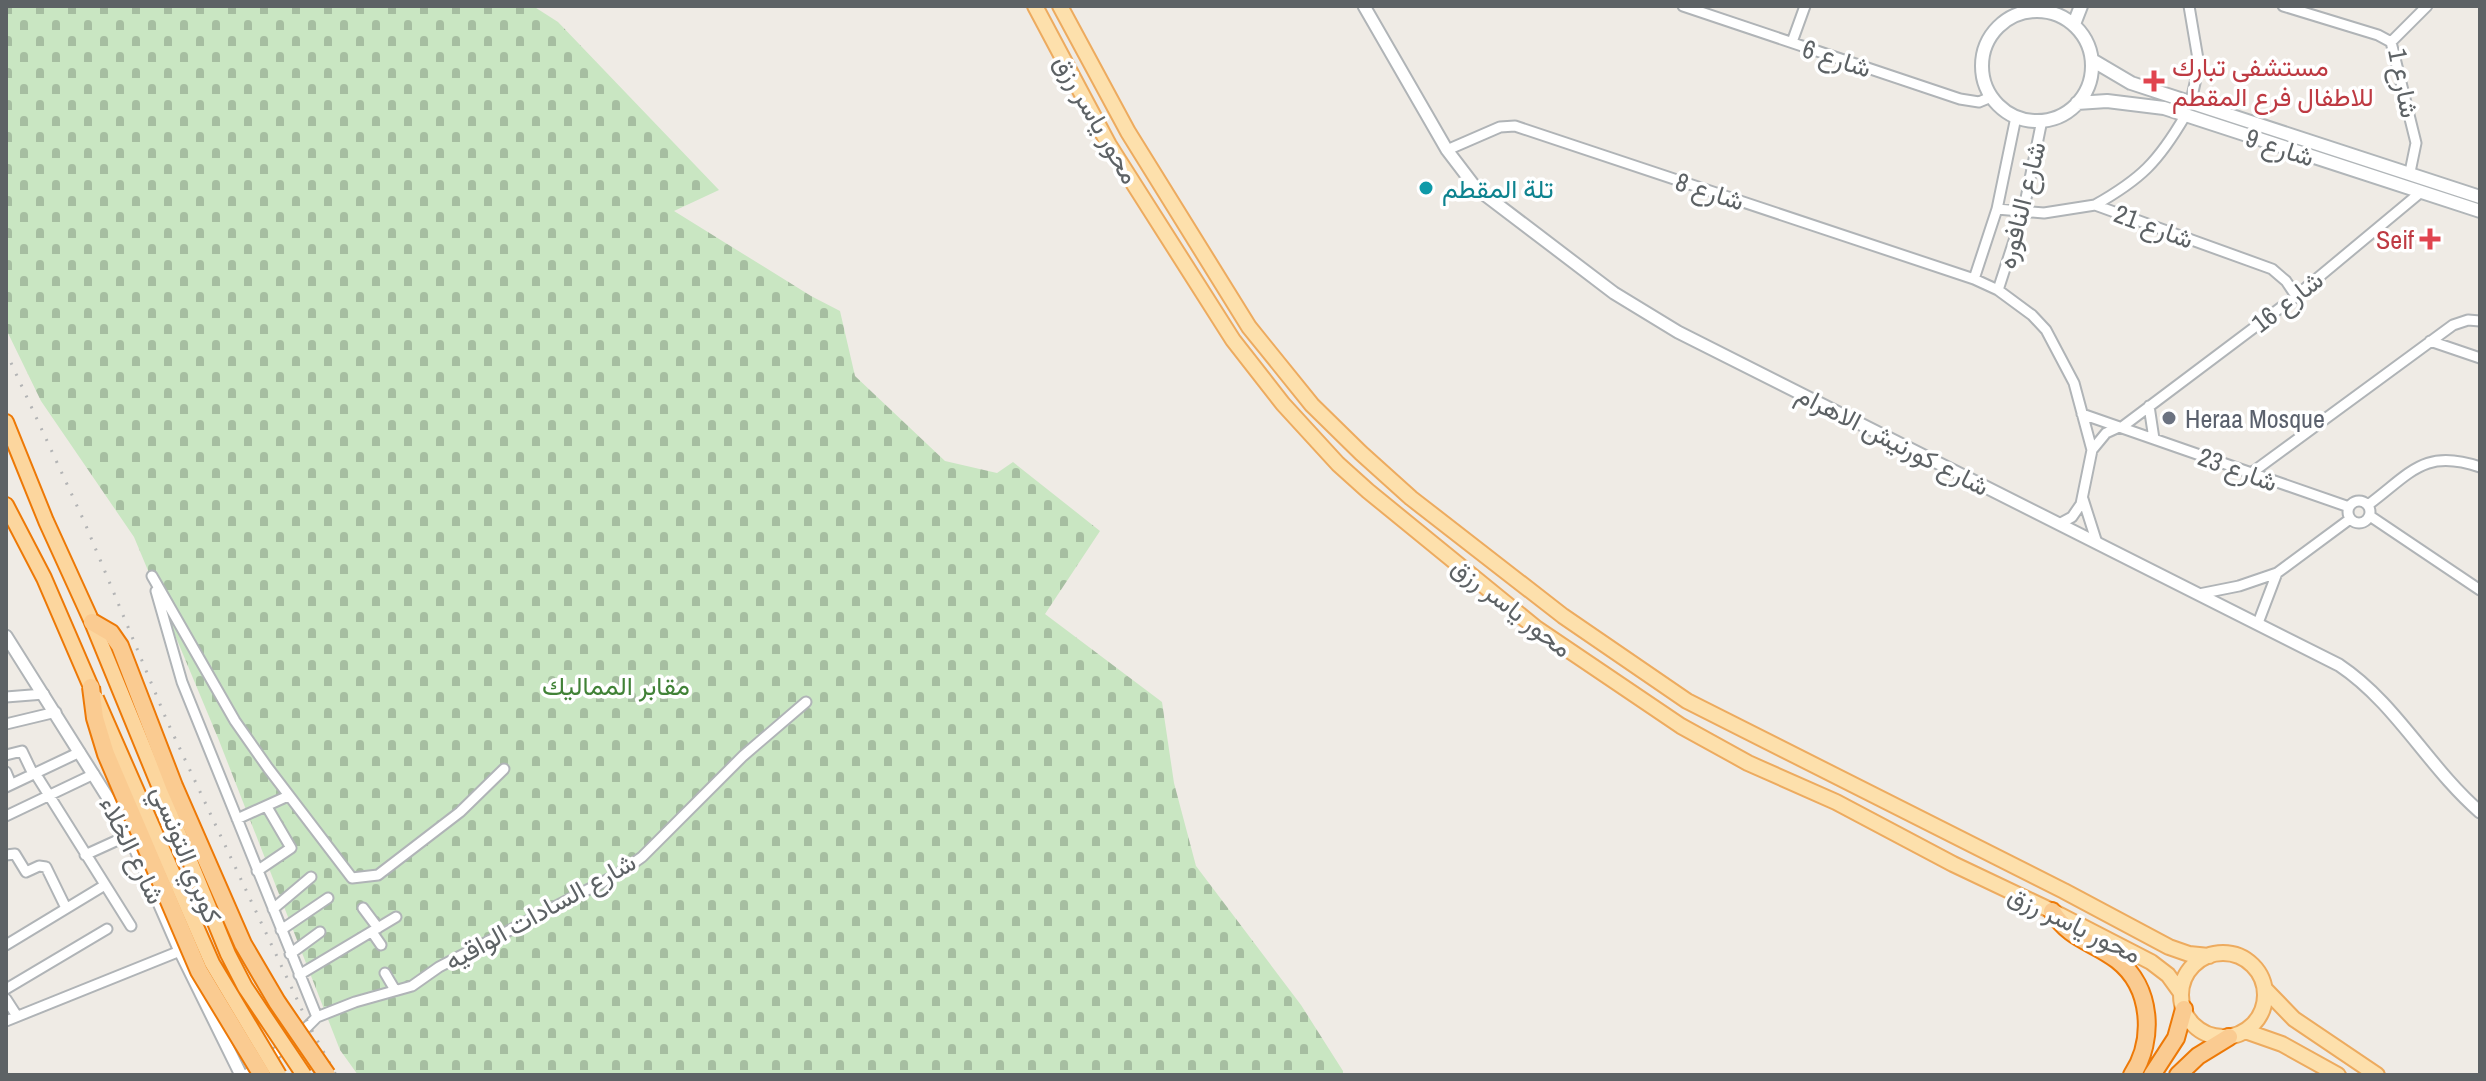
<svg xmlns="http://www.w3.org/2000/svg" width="2486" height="1081" font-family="'Archivo Narrow',Vazirmatn,sans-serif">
<defs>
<pattern id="cemetery-stones" width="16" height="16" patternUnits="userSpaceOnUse" patternTransform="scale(2)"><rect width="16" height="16" fill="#c9e6c2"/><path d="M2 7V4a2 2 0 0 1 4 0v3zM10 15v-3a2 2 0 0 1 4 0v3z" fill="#a6bea1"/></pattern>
</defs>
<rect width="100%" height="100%" fill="#efebe5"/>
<!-- cemetery -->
<path fill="url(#cemetery-stones)" d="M 6,6 L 533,6 L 558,22 L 719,190 L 674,211 L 811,296 L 840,311 L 855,376 L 945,461 L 997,473 L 1013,462 L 1100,531 L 1045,614 L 1162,702 L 1174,783 L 1196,866 L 1301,1005 L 1343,1071 L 1343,1075 L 358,1075 L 340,1050 L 218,738 L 134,537 L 41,401 L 6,329 Z"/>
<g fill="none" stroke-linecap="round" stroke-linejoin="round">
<!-- minor casing -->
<g stroke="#b0b4b7" stroke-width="13">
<path id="minor" d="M 1683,6 L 1960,99 L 1979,102 L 1991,97
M 2189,6 L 2199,65 L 2191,101
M 2283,6 L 2378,35 L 2391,42
M 2023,12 L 2024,6
M 1792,42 L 1805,6
M 1447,150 L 1500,127 L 1515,126 L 1974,279 L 1998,290 L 2032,315 L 2046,330 L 2074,383 L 2092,450 L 2081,504 L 2072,517 L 2059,524
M 2410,172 L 2416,143 L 2391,42 L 2427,6
M 2095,205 C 2141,179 2158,162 2185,116
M 1997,209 L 2044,213 L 2095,205 L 2272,269 L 2286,281 L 2296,296
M 1974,279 L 1997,209 L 2016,117
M 1998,290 L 2023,213 L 2042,120
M 2430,341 L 2480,358
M 2149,406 L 2154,439
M 2082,414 L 2349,507
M 2122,427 L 2296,296 L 2421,192
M 2092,450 L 2106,433 L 2119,427
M 2250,474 L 2453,325 L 2468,320 L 2480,321
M 2083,499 L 2097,543
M2348 512a11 11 0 1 1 22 0a11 11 0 1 1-22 0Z
M 2368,505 C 2411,473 2424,448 2480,467
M 2370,516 L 2480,590
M 152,576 L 235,721 L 268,768 L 352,878 L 378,875 L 460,812 L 504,769
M 156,591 L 182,682 L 317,1017
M 2199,594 L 2239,586 L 2277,573 L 2350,519
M 2258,623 L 2277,573
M 6,697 L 44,694
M 6,724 L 56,712
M 6,755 L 22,751 L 33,774
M 6,772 L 11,784
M 35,773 L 131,926
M 6,787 L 80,752
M 6,816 L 94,774
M 237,819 L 288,796
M 6,855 L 15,854 L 26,872 L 39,866 L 46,867 L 66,908
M 85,855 L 129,835
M 257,871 L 291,848 L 267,807
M 363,908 L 378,928
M 273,909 L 311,877
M 281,930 L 328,898
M 372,932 L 381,945
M 6,945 L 105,885
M 290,954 L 320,932
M 385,973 L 395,990
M 299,975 L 396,917
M 6,989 L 107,929
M 6,999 L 17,1016
M 6,1021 L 180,951
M 246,1075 L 294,1040 L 317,1017 L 355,1002 L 412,986 L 439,967 L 618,874 L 642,857 L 743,756 L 806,702"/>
</g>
<!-- tertiary casing -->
<g stroke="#b0b4b7" stroke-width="15">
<path id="tertiary" d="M 1364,6 L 1447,150 L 1476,188 L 1614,293 L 1678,332 L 2339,665 C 2396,703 2428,767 2480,812
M 6,636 L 125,825 L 180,951 L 241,1075"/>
</g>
<!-- secondary casing -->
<g stroke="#b1b6b9" stroke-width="16">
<path id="secondary" d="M1982 66a55 55 0 1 1 110 0a55 55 0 1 1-110 0Z
M 2074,24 L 2081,6
M 2092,60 L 2131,83 L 2480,197
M 2077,103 L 2107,101 L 2164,108 L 2480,211"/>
</g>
<!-- primary casing -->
<g stroke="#edab5f" stroke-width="18">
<path id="primary" d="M 1035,6 L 1109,145 L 1233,340 L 1283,404 L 1338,464 L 1368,491 L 1536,628 L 1681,726 L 1748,763 L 1836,802 L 1953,864 L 2052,911 L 2151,962 L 2168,975 L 2181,993
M 1060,6 L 1128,132 L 1249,327 L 1312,405 L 1361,453 L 1411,498 L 1563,616 L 1687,701 L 2064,891 L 2169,947 L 2189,954 L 2209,956
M2181 995a42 42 0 1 1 84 0a42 42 0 1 1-84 0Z
M 2265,989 L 2294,1019 L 2377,1075
M 2245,1031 L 2282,1044 L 2338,1075"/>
</g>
<!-- trunk casing -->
<g stroke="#ed7907" stroke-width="18">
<path id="trunk" d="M 6,422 L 46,521 L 92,622
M 6,505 L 44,578 L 91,687"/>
</g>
<!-- motorway casing -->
<g stroke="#ed7907" stroke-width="20">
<path id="motorway" d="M 2052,911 C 2070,940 2092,941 2117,960 C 2152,987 2155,1040 2132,1075
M 2152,1075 L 2176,1038 L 2184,1009
M 2178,1075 L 2198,1056 L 2229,1037"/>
</g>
<!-- minor -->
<use href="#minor" stroke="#fff" stroke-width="9"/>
<!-- tertiary -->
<use href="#tertiary" stroke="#fff" stroke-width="11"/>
<!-- secondary -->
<use href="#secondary" stroke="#fff" stroke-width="12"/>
<!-- primary -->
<use href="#primary" stroke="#fde0ac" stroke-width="14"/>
<!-- trunk -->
<use href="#trunk" stroke="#fcd69e" stroke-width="14"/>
<!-- motorway -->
<use href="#motorway" stroke="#facb91" stroke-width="16"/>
<!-- rail -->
<path stroke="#b3b4b5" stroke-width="3" stroke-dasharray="2 10" stroke-linecap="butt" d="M 6,352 L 84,521 L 167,721 L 309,1025 L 336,1075"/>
<!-- trunk-bridge casing -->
<g stroke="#ed7907" stroke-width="18" stroke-linecap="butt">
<path id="trunk-bridge" d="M 92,622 L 228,954 L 245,987 L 304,1075
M 96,698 L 212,963 L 279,1075"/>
</g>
<!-- motorway-bridge casing -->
<g stroke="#ed7907" stroke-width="20" stroke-linecap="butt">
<path id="motorway-bridge" d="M 92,622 L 111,633 L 120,646 L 174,786 L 243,944 L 277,1002 L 327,1075
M 91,687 L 95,718 L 106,754 L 199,971 L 262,1075"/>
</g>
<!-- trunk-bridge -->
<use href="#trunk-bridge" stroke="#fcd69e" stroke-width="14"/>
<!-- motorway-bridge -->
<use href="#motorway-bridge" stroke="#facb91" stroke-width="16"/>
</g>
<!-- markers -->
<g fill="#e0444e" stroke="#fff" stroke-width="3">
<path d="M2150 69h8v8h8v8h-8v8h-8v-8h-8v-8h8z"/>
<path d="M2426 227h8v8h8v8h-8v8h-8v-8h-8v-8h8z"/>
</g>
<circle fill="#0f9aa8" stroke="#fff" stroke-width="3" cx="1426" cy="188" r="8"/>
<circle fill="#6b7280" stroke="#fff" stroke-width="3" cx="2169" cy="418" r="8"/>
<g text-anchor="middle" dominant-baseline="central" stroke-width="7" stroke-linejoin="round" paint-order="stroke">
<!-- street labels -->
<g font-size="26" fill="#5d6265" stroke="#fff">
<text transform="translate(1837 58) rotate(18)">شارع 6</text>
<text transform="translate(2404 83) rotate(79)">شارع 1</text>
<text transform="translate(1097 119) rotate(60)">محور ياسر رزق</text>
<text transform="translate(2280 147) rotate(18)">شارع 9</text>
<text transform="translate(1710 191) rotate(18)">شارع 8</text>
<text transform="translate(2021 205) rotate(-76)">شارع النافوره</text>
<text transform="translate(2154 226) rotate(20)">شارع 21</text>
<text transform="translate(2287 301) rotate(-38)">شارع 16</text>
<text transform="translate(1893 440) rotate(27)">شارع كورنيش الاهرام</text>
<text transform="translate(2238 469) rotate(20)">شارع 23</text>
<text transform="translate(1512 607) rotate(38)">محور ياسر رزق</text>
<text transform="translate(133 850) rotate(64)">شارع الخلاء</text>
<text transform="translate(187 854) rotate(68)">كوبري التونسي</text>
<text transform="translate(540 911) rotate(-29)">شارع السادات الواقيه</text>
<text transform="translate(2075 924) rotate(26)">محور ياسر رزق</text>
</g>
<!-- health labels -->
<g font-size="26" fill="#be3a42" stroke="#fff" text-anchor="start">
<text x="2172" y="66">مستشفى تبارك<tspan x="2172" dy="30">للاطفال فرع المقطم</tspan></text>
<text x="2414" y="239" text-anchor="end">Seif</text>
</g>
<!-- culture labels -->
<g font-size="26" fill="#0d838f" stroke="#fff" text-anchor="start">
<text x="1442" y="188">تلة المقطم</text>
</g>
<!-- worship labels -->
<g font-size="26" fill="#5b616d" stroke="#fff" text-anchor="start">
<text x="2185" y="418">Heraa Mosque</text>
</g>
<!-- park labels -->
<g font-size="26" fill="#418237" stroke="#fff">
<text x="616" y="685">مقابر المماليك</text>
</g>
</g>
<!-- border -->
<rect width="2486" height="1081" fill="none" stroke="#5d6265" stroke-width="16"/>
</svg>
